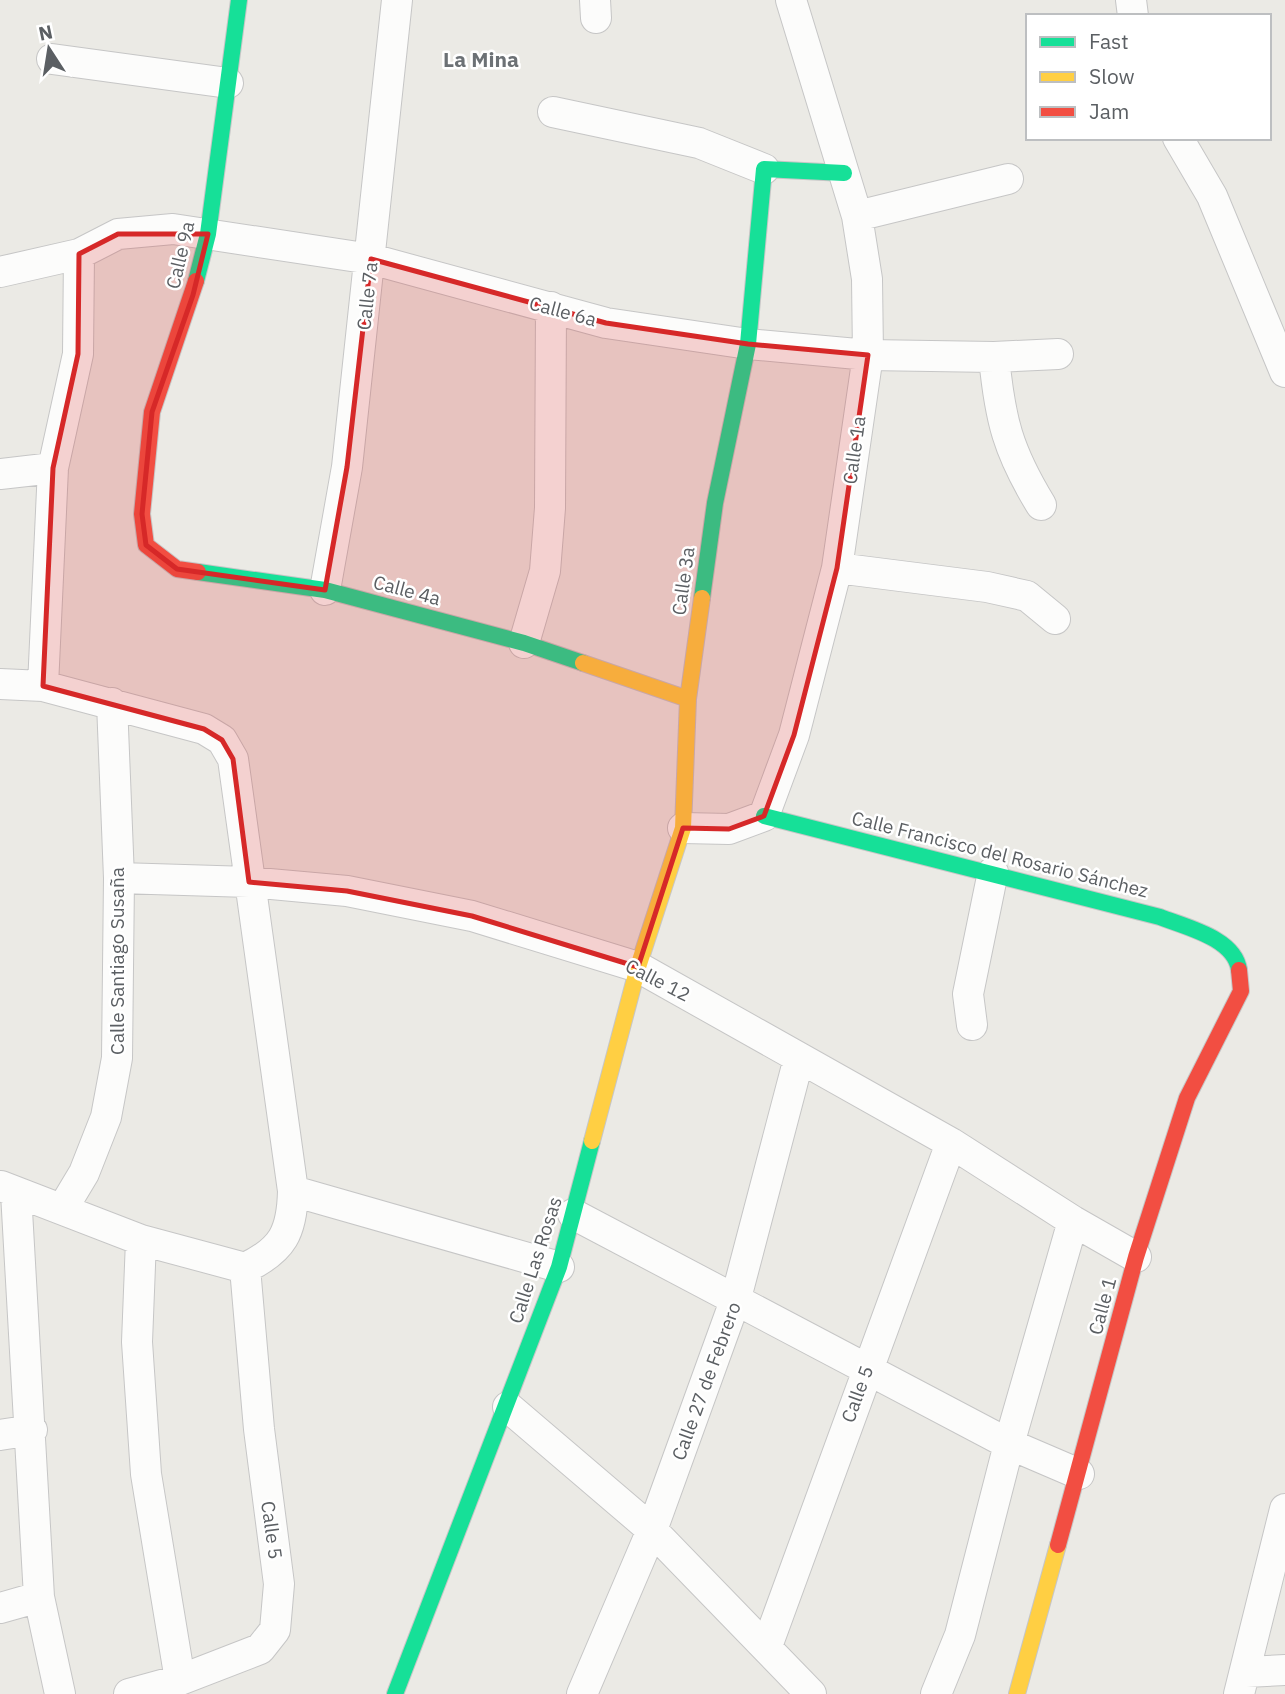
<svg xmlns="http://www.w3.org/2000/svg" width="1285" height="1694" font-family="'IBM Plex Sans',sans-serif">
<rect width="100%" height="100%" fill="#ebeae5"/>
<g fill="none" stroke-linecap="round" stroke-linejoin="round">
<!-- street casing -->
<g stroke="#c6c6c6" stroke-width="32">
<path id="street" d="M 595,0 L 596,18
M 1131,0 L 1133,16
M 52,59 L 228,83
M 553,112 L 699,143 L 764,169
M 1178,138 L 1212,196 L 1285,372
M 857,216 L 1008,179
M 0,272 L 79,254 L 118,234 L 173,229 L 371,259 L 606,323 L 748,344 L 868,355 L 994,357 L 1058,354
M 994,357 C 1000,420 1008,451 1041,505
M 0,474 L 53,468
M 837,568 L 987,587 L 1027,596 L 1055,619
M 325,590 L 347,467 L 397,0
M 524,643 L 545,571 L 550,508 L 551,307
M 0,684 L 43,686 L 204,729 L 222,740 L 233,759 L 293,1191 C 292,1232 283,1250 245,1268
M 43,686 L 53,468 L 78,354 L 79,254
M 683,828 L 729,829 L 764,816 L 794,735 L 837,568 L 868,355 L 867,279 L 857,216 L 791,0
M 119,878 L 249,882 L 347,891 L 472,916 L 638,967 L 951,1143 L 1073,1221 L 1136,1257
M 972,1025 L 968,994 L 993,872
M 1,1186 L 141,1240 L 245,1268
M 293,1191 L 559,1267
M 16,1193 L 39,1597 L 60,1694
M 63,1208 L 84,1173 L 106,1117 L 117,1058 L 119,878 L 112,703
M 573,1214 L 1009,1444 L 1079,1474
M 141,1240 L 137,1342 L 146,1474 L 180,1680
M 508,1407 L 652,1530 L 811,1694
M 0,1435 L 32,1430
M 0,1608 L 39,1597
M 767,1646 L 951,1143
M 1246,1672 L 1285,1670
M 129,1694 L 180,1680 L 260,1649 L 275,1630 L 279,1584 L 259,1429 L 245,1268
M 582,1694 L 652,1530 L 736,1298 L 799,1058
M 936,1694 L 960,1635 L 1009,1444 L 1073,1221
M 1239,1694 L 1285,1509"/>
</g>
<!-- fast casing -->
<g stroke="#c6c6c6" stroke-width="18">
<path id="fast" d="M 196,281 L 208,234 L 239,0
M 198,572 L 325,590 L 524,643 L 583,663
M 702,598 L 715,503 L 748,344 L 764,169 L 844,173
M 764,816 L 1160,917 C 1185,927 1235,938 1239,970
M 395,1694 L 559,1267 L 592,1141"/>
</g>
<!-- slow casing -->
<g stroke="#c6c6c6" stroke-width="18">
<path id="slow" d="M 583,663 L 688,699
M 592,1141 L 638,967 L 683,828 L 688,699 L 702,598
M 1017,1694 L 1058,1545"/>
</g>
<!-- jam casing -->
<g stroke="#c6c6c6" stroke-width="18">
<path id="jam" d="M 196,281 L 152,412 L 142,514 L 146,545 L 177,569 L 198,572
M 1058,1545 L 1136,1257 L 1187,1098 L 1241,991 L 1239,970"/>
</g>
<!-- street -->
<use href="#street" stroke="#fcfcfb" stroke-width="30"/>
<!-- fast -->
<use href="#fast" stroke="#16e098" stroke-width="16"/>
<!-- slow -->
<use href="#slow" stroke="#ffcf43" stroke-width="16"/>
<!-- jam -->
<use href="#jam" stroke="#f24e42" stroke-width="16"/>
</g>
<!-- marked area -->
<path fill="#d62828" fill-opacity="0.2" stroke="#d62828" stroke-width="5" stroke-linejoin="round" d="M 118,234 L 208,234 L 193,295 L 152,412 L 142,514 L 146,545 L 177,569 L 325,590 L 347,467 L 371,259 L 606,323 L 748,344 L 868,355 L 837,568 L 794,735 L 764,816 L 729,829 L 683,828 L 638,967 L 472,916 L 347,891 L 249,882 L 233,759 L 222,740 L 204,729 L 43,686 L 53,468 L 78,354 L 79,254 Z"/>
<g text-anchor="middle" dominant-baseline="central" stroke-width="5" stroke-linejoin="round" paint-order="stroke">
<!-- street labels -->
<g font-size="19" fill="#5b5f63" stroke="#fff">
<text transform="translate(180 255) rotate(-77)">Calle 9a</text>
<text transform="translate(367 296) rotate(-84)">Calle 7a</text>
<text transform="translate(563 311) rotate(15)">Calle 6a</text>
<text transform="translate(854 450) rotate(-82)">Calle 1a</text>
<text transform="translate(683 581) rotate(-82)">Calle 3a</text>
<text transform="translate(407 590) rotate(15)">Calle 4a</text>
<text transform="translate(1000 854) rotate(14)">Calle Francisco del Rosario Sánchez</text>
<text transform="translate(117 961) rotate(-90)">Calle Santiago Susaña</text>
<text transform="translate(658 980) rotate(27)">Calle 12</text>
<text transform="translate(535 1260) rotate(-72)">Calle Las Rosas</text>
<text transform="translate(1102 1306) rotate(-75)">Calle 1</text>
<text transform="translate(706 1381) rotate(-70)">Calle 27 de Febrero</text>
<text transform="translate(857 1394) rotate(-70)">Calle 5</text>
<text transform="translate(272 1530) rotate(82)">Calle 5</text>
</g>
<!-- neighbourhood labels -->
<g font-size="21" font-weight="bold" fill="#6c7175" stroke="#fff">
<text x="481" y="59">La Mina</text>
</g>
</g>
<!-- legend -->
<rect x="1026" y="14" width="245" height="126" fill="#ffffff" stroke="#bdbfc1" stroke-width="2"/>
<rect x="1040" y="37" width="35" height="10" fill="#16e098" stroke="#bdbfc1" stroke-width="2"/>
<text x="1089" y="49" font-size="21" fill="#5b5f63">Fast</text>
<rect x="1040" y="72" width="35" height="10" fill="#ffcf43" stroke="#bdbfc1" stroke-width="2"/>
<text x="1089" y="84" font-size="21" fill="#5b5f63">Slow</text>
<rect x="1040" y="107" width="35" height="10" fill="#f24e42" stroke="#bdbfc1" stroke-width="2"/>
<text x="1089" y="119" font-size="21" fill="#5b5f63">Jam</text>
<!-- north arrow -->
<g transform="translate(49 49) rotate(348)" stroke="#ffffff" stroke-width="5" paint-order="stroke">
<path d="M0-5L12 26L0 18L-12 26Z" fill="#5b5f63"/>
<text y="-10" font-size="19" font-weight="bold" text-anchor="middle" fill="#5b5f63">N</text>
</g>
</svg>
